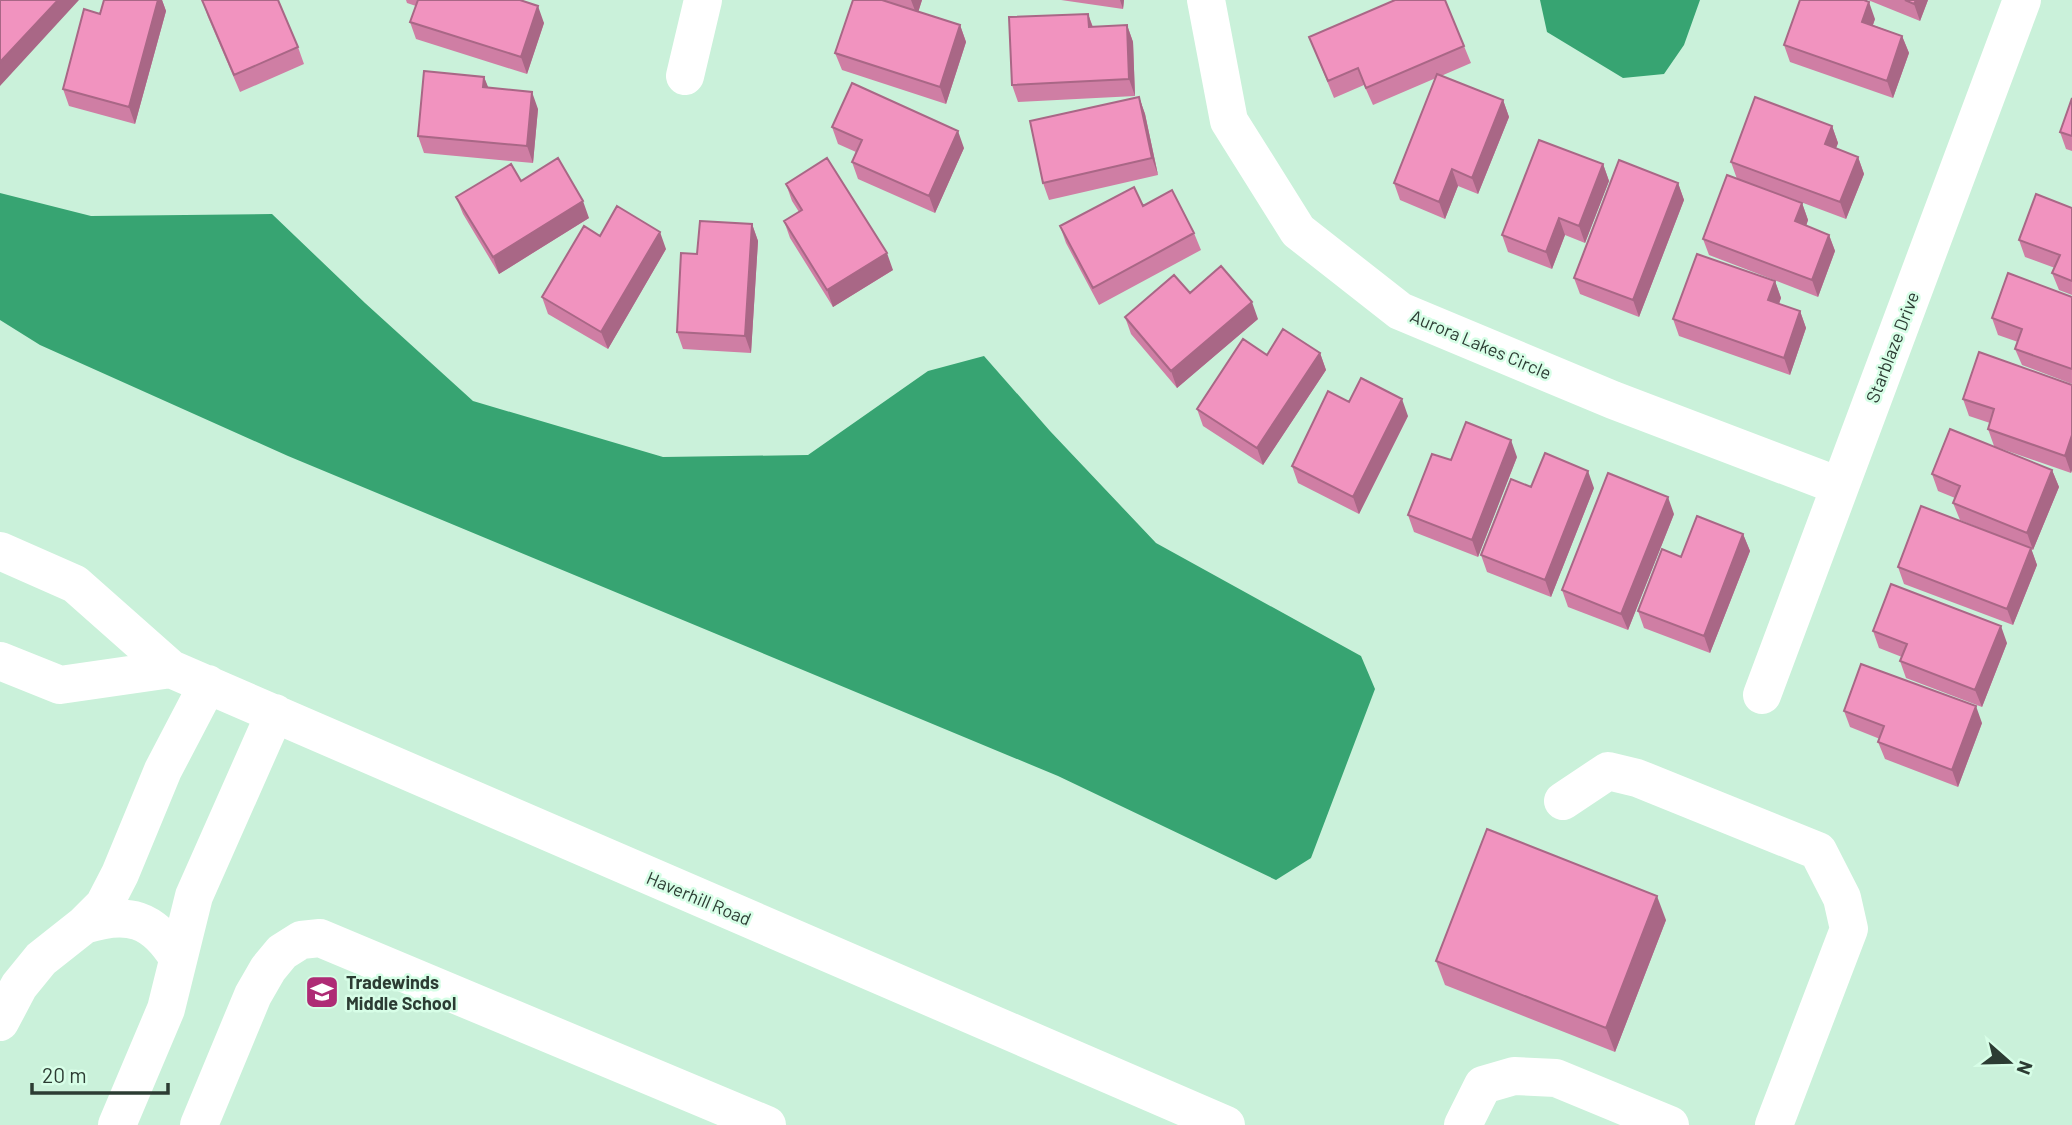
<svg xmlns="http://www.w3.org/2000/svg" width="2072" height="1125" font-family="Barlow,sans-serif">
<rect width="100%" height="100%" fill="#caf1da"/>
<!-- water -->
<path fill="#37a472" d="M 1540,0 L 1700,0 L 1684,45 L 1664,74 L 1623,78 L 1547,32 Z
M 0,193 L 91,216 L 272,214 L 365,303 L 473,401 L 663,457 L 808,455 L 928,371 L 984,356 L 1050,431 L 1156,543 L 1361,656 L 1375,689 L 1311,858 L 1276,880 L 1058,776 L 288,456 L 40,345 L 0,320 Z"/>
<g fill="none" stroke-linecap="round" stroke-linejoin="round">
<!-- minor -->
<path stroke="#fff" stroke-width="38" d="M 1206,0 L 1229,121 L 1298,231 L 1400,311 L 1613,400 L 1839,486
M 685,76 L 703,0
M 0,551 L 75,584 L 171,669 L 1226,1125
M 0,661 L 60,685 L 171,669
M 1762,695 L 2022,0
M 1563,801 L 1608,771 L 1637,778 L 1818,851 L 1842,898 L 1849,929 L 1774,1125
M 84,925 C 128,911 153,918 178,958
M 0,1022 L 19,986 L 41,959 L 84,925 L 104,905 L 120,874 L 163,770 L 208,684
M 117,1125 L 166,1009 L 194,896 L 275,713
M 199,1125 L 253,995 L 268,969 L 282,952 L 301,940 L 320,938 L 767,1125
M 1463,1125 L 1483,1085 L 1514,1076 L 1556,1078 L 1670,1125"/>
</g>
<!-- wall -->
<path fill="#cf7ea4" d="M 104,0 L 162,0 L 166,11 L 135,124 L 69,106 L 63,89 L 100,14 Z
M 202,0 L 298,47 L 304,64 L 240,92 L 208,17 Z
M 406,0 L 520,0 L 544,23 L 527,74 L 416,39 L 410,22 L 416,6 L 407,3 Z
M 853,0 L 922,0 L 918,12 L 960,25 L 966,42 L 946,104 L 842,70 L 835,53 Z
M 1061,0 L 1124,0 L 1123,9 Z
M 1868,0 L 1928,0 L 1920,21 Z
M 1088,14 L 1093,27 L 1127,25 L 1133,42 L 1135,96 L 1018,102 L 1012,85 Z
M 1875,19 L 1873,25 L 1902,36 L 1909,53 L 1893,98 L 1790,62 L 1784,45 Z
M 1309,37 L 1464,46 L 1471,63 L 1441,76 L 1503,100 L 1509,117 L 1478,194 L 1458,186 L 1445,219 L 1400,200 L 1394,183 L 1436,78 L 1373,105 L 1364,85 L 1334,98 Z
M 484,77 L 488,88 L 538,109 L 533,163 L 424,153 L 418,136 Z
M 1139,97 L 1145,114 L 1158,175 L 1049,200 L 1043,183 Z
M 2072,98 L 2072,151 L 2066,149 L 2060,132 Z
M 1832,126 L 1838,143 L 1836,148 L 1858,157 L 1864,174 L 1846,219 L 1782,195 L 1802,203 L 1808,220 L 1806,226 L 1829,235 L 1835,251 L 1818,297 L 1709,255 L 1703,239 L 1737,179 L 1731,162 Z
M 832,127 L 964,148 L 935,213 L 858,179 L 852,162 L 856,152 L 838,144 Z
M 1603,164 L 1609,181 L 1585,243 L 1565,235 L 1552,269 L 1508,252 L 1502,235 Z
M 521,181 L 589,218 L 499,274 L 463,214 L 456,197 Z
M 1678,183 L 1684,200 L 1639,317 L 1580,294 L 1574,278 Z
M 786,184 L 893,270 L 833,307 L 790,238 L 784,221 L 799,212 L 792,201 Z
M 1143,206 L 1194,233 L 1201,250 L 1099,305 L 1066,243 L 1060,226 Z
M 2072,208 L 2072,295 L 2059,290 L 2052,273 L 2055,268 L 2025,257 L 2019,240 Z
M 752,224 L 758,241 L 751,353 L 683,349 L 677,332 L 697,254 Z
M 600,236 L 666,249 L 608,349 L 548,314 L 542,297 Z
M 1775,281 L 1781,298 L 1779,304 L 1800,311 L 1806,328 L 1790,375 L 1679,336 L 1673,319 Z
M 2072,297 L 2072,384 L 2022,365 L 2015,349 L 2018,342 L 1998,335 L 1992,318 Z
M 1125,317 L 1258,319 L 1177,388 L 1131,334 Z
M 1320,353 L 1326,370 L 1263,465 L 1203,426 L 1197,409 L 1267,355 Z
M 2072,385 L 2072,470 L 2071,473 L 1996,447 L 2052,470 L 2059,487 L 2033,550 L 2031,549 L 2037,565 L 2013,625 L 1904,584 L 1898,567 L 1997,535 L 1960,520 L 1953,503 L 1955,498 L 1938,491 L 1932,474 L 1994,446 L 1988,429 L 1990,423 L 1969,416 L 1963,399 Z
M 1349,402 L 1408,416 L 1359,514 L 1298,483 L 1292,466 Z
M 1517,457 L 1478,557 L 1414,532 L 1408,515 Z
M 1531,487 L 1594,488 L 1551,597 L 1487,572 L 1481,555 Z
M 1674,514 L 1628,630 L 1568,607 L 1562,590 Z
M 1743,534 L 1750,551 L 1710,653 L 1644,628 L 1638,611 L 1681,557 Z
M 1873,631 L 2007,643 L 1982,707 L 1906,678 L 1900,661 L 1902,657 L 1879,648 Z
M 1844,711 L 1982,723 L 1958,787 L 1885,759 L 1878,742 L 1880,739 L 1850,727 Z
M 1666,920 L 1615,1052 L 1445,985 L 1436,961 Z"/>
<!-- shaded-wall -->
<path fill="#a96786" d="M 58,0 L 79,0 L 0,86 L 0,62 Z
M 158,0 L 162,0 L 166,11 L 135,124 L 129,107 Z
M 911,0 L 922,0 L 917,16 Z
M 1120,0 L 1124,0 L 1123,9 Z
M 1916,0 L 1928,0 L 1920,21 L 1914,4 Z
M 1869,2 L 1875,19 L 1868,38 L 1862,22 Z
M 538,6 L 544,23 L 527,74 L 521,57 Z
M 1088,14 L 1094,31 L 1089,27 Z
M 960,25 L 966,42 L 946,104 L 940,87 Z
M 1127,25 L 1133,42 L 1135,96 L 1129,79 Z
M 1902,36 L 1909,53 L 1893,98 L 1887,81 Z
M 484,77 L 491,94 L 483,87 Z
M 532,92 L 538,109 L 533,163 L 527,146 Z
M 1139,97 L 1145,114 L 1158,175 L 1152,158 Z
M 1503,100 L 1509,117 L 1478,194 L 1472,178 Z
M 1832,126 L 1838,143 L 1831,161 L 1825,144 Z
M 958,131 L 964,148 L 935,213 L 929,196 Z
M 1858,157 L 1864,174 L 1846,219 L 1840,202 Z
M 1603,164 L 1609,181 L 1585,243 L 1579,226 Z
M 1452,169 L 1458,186 L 1445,219 L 1439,202 Z
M 1678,183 L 1684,200 L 1639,317 L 1633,300 Z
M 583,201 L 589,218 L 499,274 L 493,257 Z
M 1802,203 L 1808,220 L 1802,238 L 1795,221 Z
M 1559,218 L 1565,235 L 1552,269 L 1546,252 Z
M 752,224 L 758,241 L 751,353 L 745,336 Z
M 660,232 L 666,249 L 608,349 L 601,332 Z
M 1829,235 L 1835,251 L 1818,297 L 1812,280 Z
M 887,253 L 893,270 L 833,307 L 827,290 Z
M 1775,281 L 1781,298 L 1774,317 L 1768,300 Z
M 1252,302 L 1258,319 L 1177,388 L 1171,371 Z
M 1800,311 L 1806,328 L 1790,375 L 1784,358 Z
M 1320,353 L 1326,370 L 1263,465 L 1257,448 Z
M 1402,399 L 1408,416 L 1359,514 L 1353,497 Z
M 2072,435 L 2072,470 L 2071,473 L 2065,456 Z
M 1511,440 L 1517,457 L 1478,557 L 1472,540 Z
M 2052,470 L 2059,487 L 2033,550 L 2027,533 Z
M 1588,471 L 1594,488 L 1551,597 L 1545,580 Z
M 1668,497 L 1674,514 L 1628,630 L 1621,614 Z
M 1743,534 L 1750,551 L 1710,653 L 1704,636 Z
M 2031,548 L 2037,565 L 2013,625 L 2007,609 Z
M 2001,626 L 2007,643 L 1982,707 L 1975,690 Z
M 1976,706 L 1982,723 L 1958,787 L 1952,770 Z
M 1657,896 L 1666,920 L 1615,1052 L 1606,1028 Z"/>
<!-- building -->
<path fill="#f193bf" stroke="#a96786" stroke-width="2" d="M 0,0 L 58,0 L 0,62 Z
M 104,0 L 158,0 L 129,107 L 63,89 L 84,9 L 100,14 Z
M 202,0 L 278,0 L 298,47 L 234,75 Z
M 418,0 L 520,0 L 538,6 L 521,57 L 410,22 Z
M 853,0 L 882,0 L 960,25 L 940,87 L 835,53 Z
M 1395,0 L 1445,0 L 1464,46 L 1366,88 L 1358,68 L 1328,81 L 1309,37 Z
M 1800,0 L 1864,0 L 1869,2 L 1862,22 L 1902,36 L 1887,81 L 1784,45 Z
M 1905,0 L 1916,0 L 1914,4 Z
M 1088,14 L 1089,27 L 1127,25 L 1129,79 L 1012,85 L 1009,17 Z
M 424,71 L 484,77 L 483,87 L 532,92 L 527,146 L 418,136 Z
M 1437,74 L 1503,100 L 1472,178 L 1452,169 L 1439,202 L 1394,183 Z
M 852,83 L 958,131 L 929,196 L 852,162 L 862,140 L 832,127 Z
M 1139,97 L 1152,158 L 1043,183 L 1030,121 Z
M 1755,97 L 1832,126 L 1825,144 L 1858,157 L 1840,202 L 1731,162 Z
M 2072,98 L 2072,136 L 2060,132 Z
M 1539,140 L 1603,164 L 1579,226 L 1559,218 L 1546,252 L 1502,235 Z
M 558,158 L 583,201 L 493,257 L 456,197 L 511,164 L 521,181 Z
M 827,158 L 887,253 L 827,290 L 784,221 L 802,210 L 786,184 Z
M 1619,160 L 1678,183 L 1633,300 L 1574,278 Z
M 1727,175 L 1802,203 L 1795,221 L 1829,235 L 1812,280 L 1703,239 Z
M 1134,187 L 1143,206 L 1172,190 L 1194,233 L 1093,288 L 1060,226 Z
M 2036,194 L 2072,208 L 2072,281 L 2052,273 L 2060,255 L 2019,240 Z
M 617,206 L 660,232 L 601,332 L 542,297 L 584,226 L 600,236 Z
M 700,221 L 752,224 L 745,336 L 677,332 L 681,253 L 697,254 Z
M 1697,254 L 1775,281 L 1768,300 L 1800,311 L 1784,358 L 1673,319 Z
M 1221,266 L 1252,302 L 1171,371 L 1125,317 L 1174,275 L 1190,293 Z
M 2008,273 L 2072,297 L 2072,369 L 2015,349 L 2022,329 L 1992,318 Z
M 1283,329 L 1320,353 L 1257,448 L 1197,409 L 1243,339 L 1267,355 Z
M 1979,352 L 2072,385 L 2072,435 L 2065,456 L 1988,429 L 1994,409 L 1963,399 Z
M 1361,378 L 1402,399 L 1353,497 L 1292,466 L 1328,391 L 1349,402 Z
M 1466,422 L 1511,440 L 1472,540 L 1408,515 L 1432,454 L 1451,460 Z
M 1950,429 L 2052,470 L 2027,533 L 1953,503 L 1960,486 L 1932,474 Z
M 1545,453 L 1588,471 L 1545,580 L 1481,555 L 1511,479 L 1531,487 Z
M 1608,473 L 1668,497 L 1621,614 L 1562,590 Z
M 1921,506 L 2031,548 L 2007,609 L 1898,567 Z
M 1697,516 L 1743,534 L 1704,636 L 1638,611 L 1662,549 L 1681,557 Z
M 1891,584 L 2001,626 L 1975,690 L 1900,661 L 1907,644 L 1873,631 Z
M 1861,664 L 1976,706 L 1952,770 L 1878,742 L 1884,726 L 1844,711 Z
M 1487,829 L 1657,896 L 1606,1028 L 1436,961 Z"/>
<!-- icons -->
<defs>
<g id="school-square" transform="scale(1.75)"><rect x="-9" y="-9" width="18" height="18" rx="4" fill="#ae2b75" stroke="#d7fee7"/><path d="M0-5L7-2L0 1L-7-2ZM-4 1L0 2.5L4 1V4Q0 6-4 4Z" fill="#fff"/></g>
</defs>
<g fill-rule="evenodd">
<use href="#school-square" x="322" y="992"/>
</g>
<g text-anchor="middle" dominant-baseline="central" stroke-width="5" stroke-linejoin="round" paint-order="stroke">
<!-- street labels -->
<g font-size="18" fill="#2c3c33" stroke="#d7fee7">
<text transform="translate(1481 344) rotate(23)">Aurora Lakes Circle</text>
<text transform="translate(1892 347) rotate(-69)">Starblaze Drive</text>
<text transform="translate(699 898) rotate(23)">Haverhill Road</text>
</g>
<!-- poi labels -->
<g font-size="18" font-weight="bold" fill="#2c3c33" stroke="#d7fee7" text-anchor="start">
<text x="346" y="982">Tradewinds<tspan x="346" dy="21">Middle School</tspan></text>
</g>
</g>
<!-- north arrow -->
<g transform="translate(2009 1062) rotate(110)" stroke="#d7fee7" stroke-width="5" paint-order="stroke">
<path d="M0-5L12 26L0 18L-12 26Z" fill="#2c3c33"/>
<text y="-10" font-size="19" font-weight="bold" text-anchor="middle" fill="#2c3c33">N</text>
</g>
<!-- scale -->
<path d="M32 1083v10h136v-10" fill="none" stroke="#2c3c33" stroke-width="3.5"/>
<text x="42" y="1083" font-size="21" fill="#2c3c33" stroke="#d7fee7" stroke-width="5" paint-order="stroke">20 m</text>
</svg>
